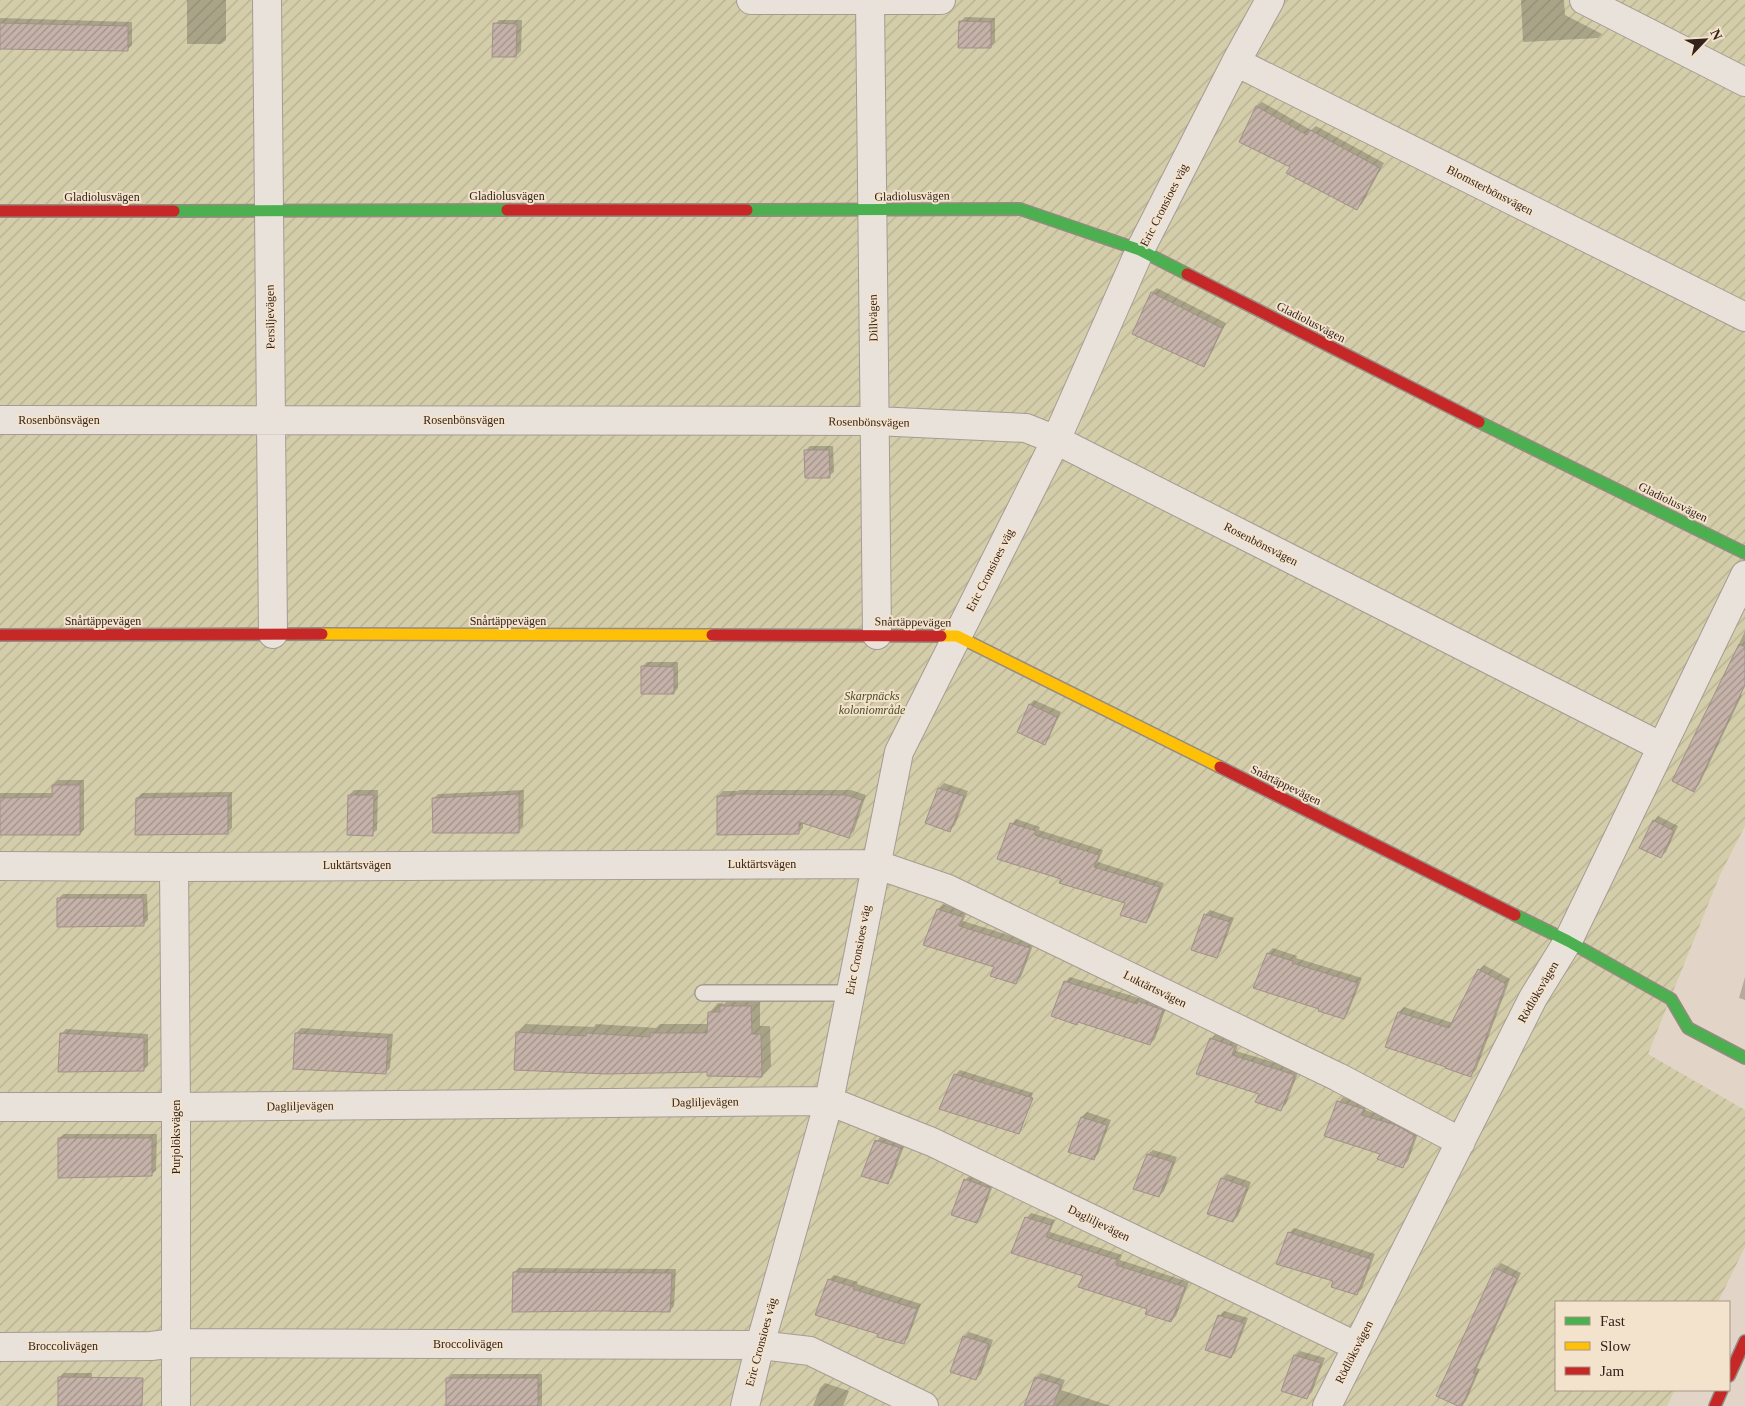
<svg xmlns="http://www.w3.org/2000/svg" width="1745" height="1406" font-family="'Times New Roman',serif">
<defs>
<pattern id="garden-furrows" width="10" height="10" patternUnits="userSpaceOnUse" patternTransform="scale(1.25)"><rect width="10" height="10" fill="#d4cdaa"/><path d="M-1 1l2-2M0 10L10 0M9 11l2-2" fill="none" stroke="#b6b092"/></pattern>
<pattern id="building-hatch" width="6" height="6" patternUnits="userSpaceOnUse" patternTransform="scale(1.25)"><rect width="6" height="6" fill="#c5b3a9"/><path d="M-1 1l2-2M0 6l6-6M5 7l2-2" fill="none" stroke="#a19189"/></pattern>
</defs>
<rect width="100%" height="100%" fill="#e2d5c8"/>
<!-- garden -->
<path fill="url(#garden-furrows)" d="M 0,0 L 1745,0 L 1745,826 L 1720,875 L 1648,1054 L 1745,1110 L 1745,1247 L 1718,1302 L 1556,1302 L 1556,1390 L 1675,1390 L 1667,1406 L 0,1406 Z"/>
<!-- shadow -->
<path fill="#0003" d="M 187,0 L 226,0 L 226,40 L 221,44 L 187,44 Z
M 1521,0 L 1564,0 L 1565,15 L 1602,34 L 1598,38 L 1523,42 Z
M 965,17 L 995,18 L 995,42 L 990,47 L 960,22 Z
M 0,18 L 132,22 L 132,45 L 127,50 L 0,48 Z
M 499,20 L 522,20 L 521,51 L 516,56 L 494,25 Z
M 1262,102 L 1311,130 L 1316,126 L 1384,163 L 1362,204 L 1357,209 L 1292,166 L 1240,142 L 1257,106 Z
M 1157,288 L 1226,323 L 1208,360 L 1204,365 L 1134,333 L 1152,292 Z
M 810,446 L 833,446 L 834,472 L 829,476 L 805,451 Z
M 1745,631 L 1745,649 L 1738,646 Z
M 647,662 L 678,662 L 678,688 L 674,693 L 642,667 Z
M 1722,685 L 1742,695 L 1699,785 L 1694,790 Z
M 1034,700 L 1061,712 L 1049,738 L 1044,743 L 1030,704 Z
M 58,780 L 84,780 L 84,829 L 80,834 L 0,833 L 0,793 L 53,793 L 53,785 Z
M 944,783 L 968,791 L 955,825 L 950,830 L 926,822 L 939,788 Z
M 354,790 L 378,790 L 377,830 L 372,834 L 349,795 Z
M 524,790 L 523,826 L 518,831 L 433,799 L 438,794 Z
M 739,790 L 851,790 L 866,795 L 854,831 L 849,836 L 803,822 L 803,828 L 798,833 L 718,796 L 723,791 L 738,791 Z
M 232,792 L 232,828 L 227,833 L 137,798 L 142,793 Z
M 1658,816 L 1678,826 L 1666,852 L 1661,857 L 1654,821 Z
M 1016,819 L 1040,827 L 1039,830 L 1103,850 L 1098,862 L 1164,883 L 1150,917 L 1146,922 L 1126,902 L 1062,878 L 1012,824 Z
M 63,894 L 147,894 L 148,920 L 143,925 L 58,899 Z
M 943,904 L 967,912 L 963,921 L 1034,943 L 1021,977 L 1016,982 L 995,966 L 925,944 L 938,909 Z
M 1210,910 L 1234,918 L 1221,951 L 1216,956 L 1205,915 Z
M 1273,948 L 1297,956 L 1296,958 L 1362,978 L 1348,1013 L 1343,1018 L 1320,1008 L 1268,953 Z
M 1484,965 L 1510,979 L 1476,1070 L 1471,1075 L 1448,1066 L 1386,1047 L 1399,1012 L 1404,1007 L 1453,1023 L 1479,970 Z
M 1070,977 L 1142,999 L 1144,997 L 1167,1005 L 1155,1039 L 1150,1044 L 1065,982 Z
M 1745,977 L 1745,1000 L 1739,998 Z
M 731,997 L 760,998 L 760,1026 L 770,1026 L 771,1066 L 762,1076 L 708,1071 L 517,1033 L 526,1024 L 594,1027 L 596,1024 L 656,1028 L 660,1024 L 709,1024 L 709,1013 L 718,1003 L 724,1004 Z
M 301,1028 L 393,1034 L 390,1068 L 385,1073 L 296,1033 Z
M 66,1029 L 148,1034 L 148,1065 L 143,1070 L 61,1034 Z
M 1216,1034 L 1239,1042 L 1236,1051 L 1299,1070 L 1286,1104 L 1281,1109 L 1260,1093 L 1211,1039 Z
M 960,1070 L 1033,1093 L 1020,1129 L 1023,1129 L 1037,1094 L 1024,1128 L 1019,1133 L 955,1075 Z
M 1343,1097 L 1367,1104 L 1365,1110 L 1401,1121 L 1419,1131 L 1408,1161 L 1403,1166 L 1381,1153 L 1339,1102 Z
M 1087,1112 L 1111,1120 L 1098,1154 L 1093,1159 L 1069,1151 L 1082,1117 Z
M 64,1134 L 157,1134 L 156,1170 L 151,1175 L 59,1138 Z
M 881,1136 L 905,1144 L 892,1178 L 887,1182 L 877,1141 Z
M 1153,1150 L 1177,1157 L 1164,1191 L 1159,1196 L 1148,1154 Z
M 1227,1174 L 1251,1182 L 1238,1216 L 1233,1221 L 1222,1179 Z
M 970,1175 L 994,1183 L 981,1217 L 976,1222 L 965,1180 Z
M 1031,1213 L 1055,1220 L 1050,1232 L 1122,1255 L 1120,1260 L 1189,1282 L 1176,1316 L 1171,1321 L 1084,1275 L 1026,1218 Z
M 1294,1228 L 1375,1254 L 1362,1288 L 1357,1293 L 1335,1280 L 1289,1233 Z
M 1501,1263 L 1521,1273 L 1477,1368 L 1480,1369 L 1466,1401 L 1461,1406 L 1438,1395 L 1496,1268 Z
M 519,1268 L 676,1269 L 674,1306 L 670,1311 L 514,1273 Z
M 834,1275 L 858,1282 L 857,1284 L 921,1304 L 908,1338 L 903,1343 L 880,1334 L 829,1280 Z
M 1224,1311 L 1248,1318 L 1235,1352 L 1230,1357 L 1219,1316 Z
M 969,1332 L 993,1340 L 981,1374 L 976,1379 L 964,1337 Z
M 1300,1351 L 1325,1358 L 1312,1392 L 1307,1397 L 1295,1356 Z
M 64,1373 L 92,1373 L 91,1406 L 59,1406 L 59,1378 Z
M 1041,1373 L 1065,1380 L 1061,1390 L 1111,1406 L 1025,1406 L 1036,1378 Z
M 452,1374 L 542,1374 L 542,1406 L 447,1406 L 447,1379 Z
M 825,1383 L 849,1391 L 843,1406 L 813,1406 L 820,1388 Z"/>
<!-- building -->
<path fill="url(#building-hatch)" stroke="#a19188" d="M 959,21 L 991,22 L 991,48 L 958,48 Z
M 0,23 L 128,26 L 128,51 L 0,49 Z
M 493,23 L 517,24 L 516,57 L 492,57 Z
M 1256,106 L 1307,135 L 1310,130 L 1380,168 L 1357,210 L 1286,173 L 1290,167 L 1239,142 Z
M 1151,292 L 1222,328 L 1204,367 L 1132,334 Z
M 804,450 L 829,450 L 830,478 L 805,478 Z
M 1739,644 L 1745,647 L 1745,685 L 1694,792 L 1672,781 Z
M 641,666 L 674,667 L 674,694 L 641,694 Z
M 1029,704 L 1057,717 L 1045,745 L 1017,732 Z
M 52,785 L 80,785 L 80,835 L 0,835 L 0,798 L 52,797 Z
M 938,788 L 964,796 L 950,832 L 925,823 Z
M 519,794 L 519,833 L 433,833 L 432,798 Z
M 733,794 L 846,795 L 862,800 L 849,838 L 799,822 L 799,834 L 717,835 L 717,796 L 733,796 Z
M 348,795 L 374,795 L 373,836 L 347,835 Z
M 228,796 L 228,834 L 135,835 L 136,798 Z
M 1653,820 L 1674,831 L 1661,858 L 1639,848 Z
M 1010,823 L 1036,831 L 1035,835 L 1099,855 L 1094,867 L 1160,887 L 1146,923 L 1120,915 L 1125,903 L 1059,883 L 1061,879 L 997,859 Z
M 57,898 L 143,898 L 144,926 L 57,927 Z
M 937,909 L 963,917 L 959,926 L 1030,948 L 1016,984 L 990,976 L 994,967 L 923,945 Z
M 1204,914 L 1230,922 L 1217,958 L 1191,950 Z
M 1267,953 L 1293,961 L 1292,963 L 1358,983 L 1344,1019 L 1318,1011 L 1319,1009 L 1253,988 Z
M 1478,969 L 1506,984 L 1471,1077 L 1445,1068 L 1446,1067 L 1385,1047 L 1398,1012 L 1449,1028 Z
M 1064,981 L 1137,1004 L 1138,1001 L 1163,1010 L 1150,1045 L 1078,1022 L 1077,1025 L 1051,1016 Z
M 720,1006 L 751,1006 L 752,1034 L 761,1034 L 762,1077 L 707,1076 L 707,1072 L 607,1074 L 514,1070 L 516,1032 L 586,1036 L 586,1033 L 650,1037 L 650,1033 L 707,1033 L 708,1012 L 720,1012 Z
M 60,1033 L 144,1038 L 144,1071 L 58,1072 Z
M 295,1033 L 388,1038 L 386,1074 L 293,1069 Z
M 1210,1038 L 1235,1047 L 1232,1055 L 1295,1075 L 1281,1111 L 1255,1102 L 1259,1094 L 1196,1074 Z
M 954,1074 L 1033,1098 L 1019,1134 L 939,1109 Z
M 1337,1101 L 1364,1109 L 1361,1115 L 1396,1125 L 1415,1136 L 1403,1168 L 1377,1159 L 1380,1154 L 1324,1136 Z
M 1081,1117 L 1107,1125 L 1094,1160 L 1068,1152 Z
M 58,1138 L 152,1138 L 152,1176 L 58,1178 Z
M 875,1140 L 901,1148 L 888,1184 L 861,1176 Z
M 1147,1154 L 1173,1162 L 1159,1197 L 1133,1189 Z
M 1221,1178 L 1247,1187 L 1233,1222 L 1207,1214 Z
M 964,1179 L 990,1188 L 977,1223 L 951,1215 Z
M 1025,1217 L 1051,1225 L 1046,1237 L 1118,1260 L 1116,1265 L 1185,1287 L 1171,1322 L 1145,1314 L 1147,1309 L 1078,1287 L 1083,1276 L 1011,1253 Z
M 1288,1232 L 1371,1259 L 1357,1295 L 1331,1287 L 1333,1281 L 1276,1264 Z
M 1495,1268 L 1517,1278 L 1473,1373 L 1476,1374 L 1462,1406 L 1458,1406 L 1436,1396 Z
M 513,1272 L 672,1273 L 670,1312 L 604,1311 L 512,1312 Z
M 828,1279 L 854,1287 L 853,1289 L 917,1309 L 904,1344 L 877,1337 L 878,1334 L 815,1315 Z
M 1218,1315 L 1244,1323 L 1231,1358 L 1205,1350 Z
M 963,1336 L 989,1344 L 976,1380 L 950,1372 Z
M 1294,1355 L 1321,1363 L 1307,1399 L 1281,1391 Z
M 58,1377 L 143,1378 L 142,1406 L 58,1406 Z
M 1035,1377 L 1061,1385 L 1053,1406 L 1024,1406 Z
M 446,1378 L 538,1378 L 538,1406 L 446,1406 Z"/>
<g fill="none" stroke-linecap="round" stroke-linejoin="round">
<!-- lane casing -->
<g stroke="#a69b92" stroke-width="18">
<path id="lane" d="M 703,993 L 850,993"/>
</g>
<!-- street casing -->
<g stroke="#a69b92" stroke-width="30">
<path id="street" d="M 267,0 L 273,634
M 751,0 L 941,0
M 1584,0 L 1745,82
M 870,1 L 877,635
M 1236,62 L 1745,317
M 0,420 L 875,421 L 1026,428 L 1056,440 L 1662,747
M 0,866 L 174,867 L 875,864 L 948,889 L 1338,1077 L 1461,1142
M 174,867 L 176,1107 L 176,1406
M 0,1107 L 176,1107 L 829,1101 L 932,1142 L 1356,1346
M 0,1347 L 151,1346 L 175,1343 L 760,1345 L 810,1351 L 924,1406
M 745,1406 L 760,1345 L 829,1101 L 899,752 L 1056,440 L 1140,250 L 1236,62 L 1270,0
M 1327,1406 L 1533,998 L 1568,941 L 1745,575"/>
</g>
<!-- fast casing -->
<g stroke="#968a82" stroke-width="14">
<path id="fast" d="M 747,210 L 1020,209 L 1140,250 L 1187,274
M 174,211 L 507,210
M 1479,422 L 1745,553
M 1515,915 L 1568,941 L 1671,999 L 1688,1028 L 1745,1058"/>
</g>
<!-- slow casing -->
<g stroke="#968a82" stroke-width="14">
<path id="slow" d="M 322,634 L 712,635
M 941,636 L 957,636 L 1220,767"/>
</g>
<!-- jam casing -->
<g stroke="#968a82" stroke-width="14">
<path id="jam" d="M 507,210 L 747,210
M 0,211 L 174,211
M 1187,274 L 1479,422
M 0,635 L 322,634
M 712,635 L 941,636
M 1220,767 L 1515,915
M 1729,1376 L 1745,1341
M 1715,1406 L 1722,1390"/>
</g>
<!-- lane -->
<use href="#lane" stroke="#e9e2da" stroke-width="15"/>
<!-- street -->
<use href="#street" stroke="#e9e2da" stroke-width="28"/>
<!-- fast -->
<use href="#fast" stroke="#4caf50" stroke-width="11"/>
<!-- slow -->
<use href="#slow" stroke="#ffc107" stroke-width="11"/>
<!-- jam -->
<use href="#jam" stroke="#c62828" stroke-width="11"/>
</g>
<g text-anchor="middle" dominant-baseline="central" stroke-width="4" stroke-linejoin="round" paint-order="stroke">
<!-- street labels -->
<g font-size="12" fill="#33231b" stroke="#f3e2cc">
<text transform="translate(1490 190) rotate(27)">Blomsterbönsvägen</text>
<text x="507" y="196">Gladiolusvägen</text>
<text transform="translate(912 196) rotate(-1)">Gladiolusvägen</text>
<text x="102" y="197">Gladiolusvägen</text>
<text transform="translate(1164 205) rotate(-63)">Eric Cronsioes väg</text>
<text transform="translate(270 317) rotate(-91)">Persiljevägen</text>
<text transform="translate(873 318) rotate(-91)">Dillvägen</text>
<text transform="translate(1311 322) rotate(27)">Gladiolusvägen</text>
<text x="59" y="420">Rosenbönsvägen</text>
<text x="464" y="420">Rosenbönsvägen</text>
<text transform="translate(869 422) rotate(1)">Rosenbönsvägen</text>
<text transform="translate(1673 502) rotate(26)">Gladiolusvägen</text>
<text transform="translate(1261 544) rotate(27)">Rosenbönsvägen</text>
<text transform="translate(990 570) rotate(-63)">Eric Cronsioes väg</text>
<text x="103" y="621">Snårtäppevägen</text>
<text x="508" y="621">Snårtäppevägen</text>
<text transform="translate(913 622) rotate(1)">Snårtäppevägen</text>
<text transform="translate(1286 785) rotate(26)">Snårtäppevägen</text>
<text x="762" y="864">Luktärtsvägen</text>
<text x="357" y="865">Luktärtsvägen</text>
<text transform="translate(858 950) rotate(-79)">Eric Cronsioes väg</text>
<text transform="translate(1155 989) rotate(26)">Luktärtsvägen</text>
<text transform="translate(1538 992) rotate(-60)">Rödlöksvägen</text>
<text transform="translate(705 1102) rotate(-1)">Dagliljevägen</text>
<text transform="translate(300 1106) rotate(-1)">Dagliljevägen</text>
<text transform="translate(176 1137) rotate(-90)">Purjolöksvägen</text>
<text transform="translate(1099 1223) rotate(26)">Dagliljevägen</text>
<text transform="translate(761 1342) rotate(-75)">Eric Cronsioes väg</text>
<text x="468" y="1344">Broccolivägen</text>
<text x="63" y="1346">Broccolivägen</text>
<text transform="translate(1354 1352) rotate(-63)">Rödlöksvägen</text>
</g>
<!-- park labels -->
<g font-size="12" font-style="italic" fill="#4b4e23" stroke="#f3e2cc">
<text x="872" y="696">Skarpnäcks<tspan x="872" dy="14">koloniområde</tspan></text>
</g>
</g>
<!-- legend -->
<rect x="1555" y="1301" width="175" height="90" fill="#f3e2cc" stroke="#a69685"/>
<rect x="1565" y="1317" width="25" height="8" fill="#4caf50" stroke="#a69685"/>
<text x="1600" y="1326" font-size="15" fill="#33231b">Fast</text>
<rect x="1565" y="1342" width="25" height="8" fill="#ffc107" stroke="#a69685"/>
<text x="1600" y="1351" font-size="15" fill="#33231b">Slow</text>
<rect x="1565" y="1367" width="25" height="8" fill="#c62828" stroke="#a69685"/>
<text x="1600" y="1376" font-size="15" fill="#33231b">Jam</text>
<!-- north arrow -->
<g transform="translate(1705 40) rotate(65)" stroke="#f3e2cc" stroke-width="4" paint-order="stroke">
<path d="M0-4L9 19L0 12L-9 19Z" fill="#33231b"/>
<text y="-8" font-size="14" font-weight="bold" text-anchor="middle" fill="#33231b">N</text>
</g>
</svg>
